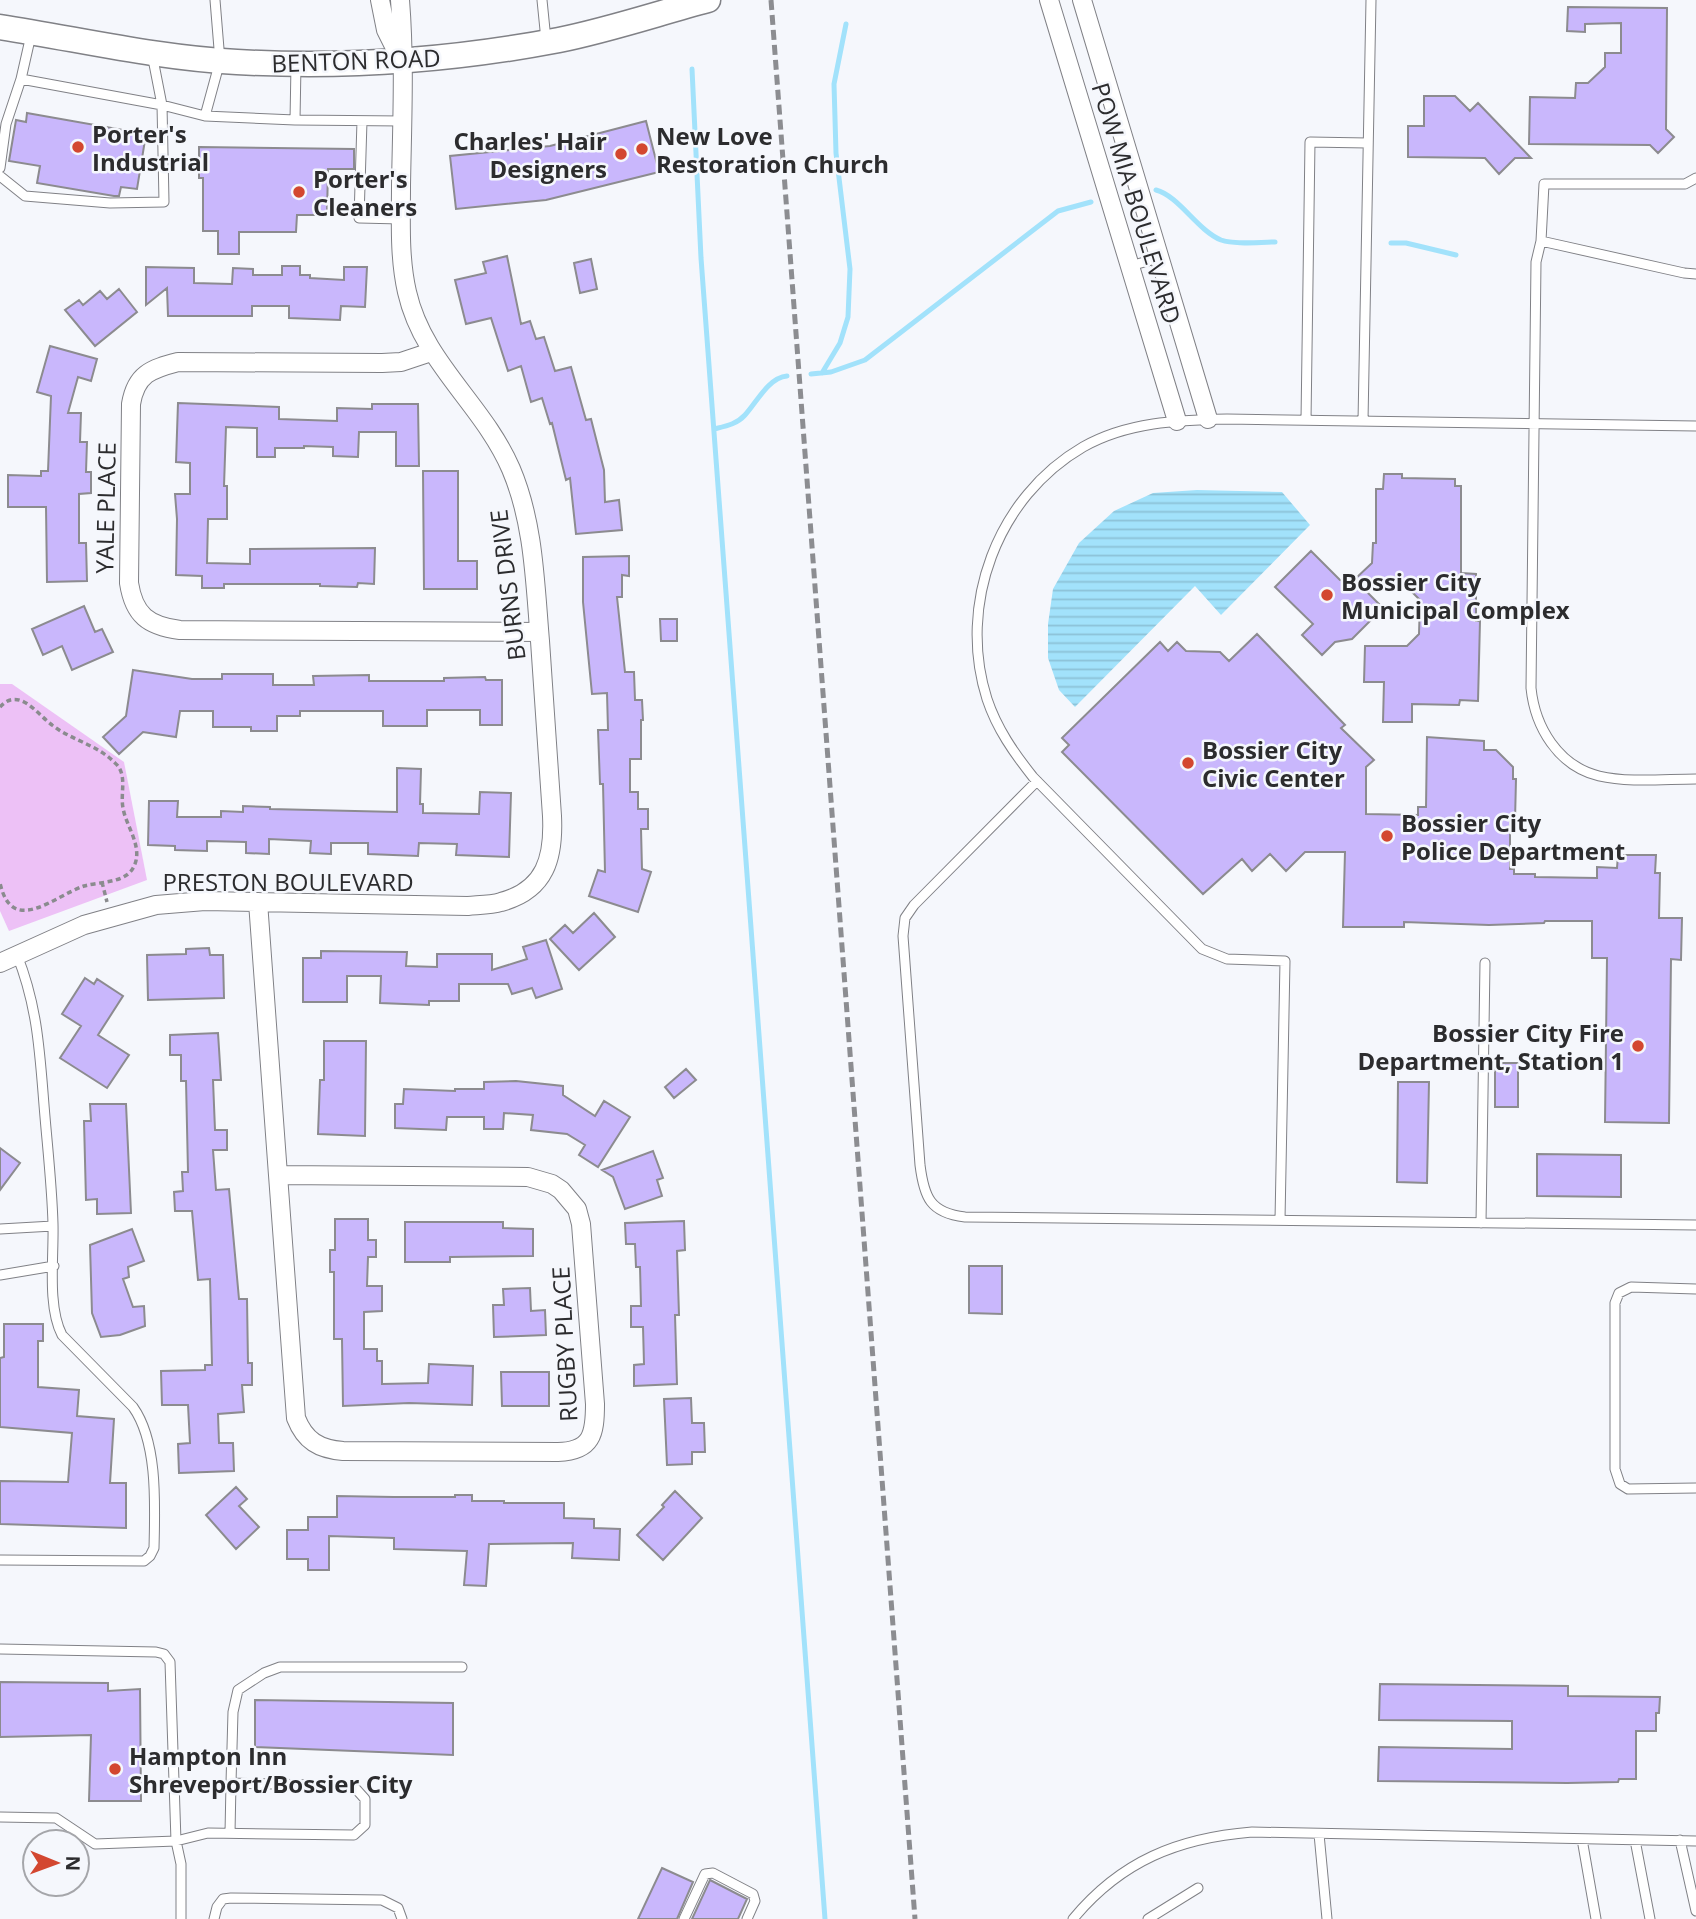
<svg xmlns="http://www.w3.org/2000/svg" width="1696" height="1919" font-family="'Open Sans',sans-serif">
<defs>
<pattern id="water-rules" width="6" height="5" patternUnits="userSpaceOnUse" patternTransform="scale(1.75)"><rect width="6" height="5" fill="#a2e2fb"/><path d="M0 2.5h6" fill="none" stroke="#8cc2d7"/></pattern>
</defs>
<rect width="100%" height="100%" fill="#f5f7fc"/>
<!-- park -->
<path fill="#edc1f6" d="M 0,684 L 12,684 L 124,762 L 147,880 L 9,931 L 0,911 Z"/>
<!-- water -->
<path fill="url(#water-rules)" d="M 1197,490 L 1282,492 L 1310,525 L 1221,615 L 1195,586 L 1075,707 L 1059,690 L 1048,658 L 1048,624 L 1053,589 L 1079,543 L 1114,511 L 1153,493 Z"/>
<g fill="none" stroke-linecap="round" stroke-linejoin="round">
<!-- stream -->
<path stroke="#a2e2fb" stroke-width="5" d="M 692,69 L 701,258 L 825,1919
M 1156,190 C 1179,196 1197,230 1221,240 C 1236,245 1259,242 1275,242
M 1391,243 L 1406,243 L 1456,255
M 822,373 L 840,343 L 848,317 L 850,269 L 836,153 L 834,84 L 846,24
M 811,374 L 831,372 L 865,360 L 1058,211 L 1091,202
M 714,429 C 726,426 737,424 745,415 C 757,402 768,378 787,376"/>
</g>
<!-- building -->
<path fill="#c9b7fc" stroke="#8c8b8f" stroke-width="2" d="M 1568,7 L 1667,8 L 1666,129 L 1674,137 L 1658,153 L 1650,145 L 1529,144 L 1530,97 L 1575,98 L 1576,83 L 1588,83 L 1605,67 L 1605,53 L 1621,53 L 1621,23 L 1585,24 L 1585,32 L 1567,31 Z
M 1424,96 L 1455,96 L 1470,111 L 1478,103 L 1531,158 L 1515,158 L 1499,174 L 1485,158 L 1408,157 L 1408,126 L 1424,126 Z
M 27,113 L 146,134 L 137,189 L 121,187 L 119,196 L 114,196 L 37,183 L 40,166 L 9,161 L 16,120 L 26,122 Z
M 646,121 L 659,172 L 546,200 L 456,209 L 450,156 L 550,146 Z
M 199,147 L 354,149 L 354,169 L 328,169 L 327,215 L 297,215 L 296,232 L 239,232 L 239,254 L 218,254 L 218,231 L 203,231 L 203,178 L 199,178 Z
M 507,256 L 521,324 L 530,321 L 536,339 L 544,337 L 555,371 L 571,367 L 586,420 L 591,419 L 604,470 L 605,502 L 619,500 L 622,530 L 576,534 L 570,478 L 566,480 L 552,423 L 550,424 L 542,398 L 531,402 L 521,366 L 508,371 L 491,318 L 466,324 L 455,280 L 486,273 L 483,262 Z
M 591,259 L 597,289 L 580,293 L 574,263 Z
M 282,266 L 300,266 L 300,275 L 310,275 L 310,278 L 344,280 L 344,267 L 367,267 L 365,307 L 341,306 L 340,320 L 289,318 L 289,306 L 252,306 L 252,316 L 168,316 L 167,288 L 146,305 L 146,267 L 194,268 L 194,283 L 232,284 L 233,268 L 253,269 L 253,275 L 282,275 Z
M 119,289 L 137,312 L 95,346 L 65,310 L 79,300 L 83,305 L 100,291 L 107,299 Z
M 50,346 L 97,359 L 91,381 L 78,377 L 68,413 L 81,413 L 80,442 L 87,442 L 86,472 L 91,472 L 91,493 L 79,494 L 79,543 L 86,543 L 87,581 L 47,582 L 46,507 L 8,507 L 8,475 L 41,476 L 41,471 L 48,471 L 51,396 L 37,392 Z
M 178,403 L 279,407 L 279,419 L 337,421 L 337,408 L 372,409 L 372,404 L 418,404 L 419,466 L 396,466 L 396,432 L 359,432 L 358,457 L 333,456 L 333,447 L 304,446 L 304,448 L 275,448 L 275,457 L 257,457 L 257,428 L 226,427 L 224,486 L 227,486 L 227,519 L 208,519 L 207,563 L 250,564 L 250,549 L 375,548 L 374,584 L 358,583 L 357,587 L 320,586 L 320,584 L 224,584 L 224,588 L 202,588 L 202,576 L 176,575 L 177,519 L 175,494 L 190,494 L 190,463 L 176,462 Z
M 423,471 L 458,471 L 458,561 L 477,561 L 477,589 L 424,589 Z
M 1384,474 L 1402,474 L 1402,478 L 1455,479 L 1455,486 L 1461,486 L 1461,573 L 1476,574 L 1476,621 L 1480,621 L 1478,701 L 1460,700 L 1459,705 L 1412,704 L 1412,722 L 1383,722 L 1384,682 L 1364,682 L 1365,646 L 1407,646 L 1419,634 L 1420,600 L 1400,580 L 1355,579 L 1372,563 L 1373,543 L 1376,543 L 1376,489 L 1383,489 Z
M 1311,551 L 1340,580 L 1356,581 L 1380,605 L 1372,613 L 1375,616 L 1352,639 L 1335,642 L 1322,655 L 1302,635 L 1313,624 L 1275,587 Z
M 629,556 L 629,576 L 622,575 L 622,597 L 617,597 L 625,672 L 634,672 L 635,700 L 642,700 L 643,720 L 641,720 L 641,759 L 630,759 L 630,792 L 638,792 L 638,809 L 648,809 L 648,829 L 641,829 L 642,869 L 651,872 L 638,912 L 589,896 L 598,870 L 605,872 L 603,784 L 600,784 L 598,730 L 608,730 L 607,693 L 592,694 L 583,602 L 583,557 Z
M 84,606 L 95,632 L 102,629 L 113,652 L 72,670 L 62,646 L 43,655 L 32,629 Z
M 660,619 L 677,619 L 677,641 L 661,641 Z
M 1257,634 L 1345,725 L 1341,728 L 1374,760 L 1366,767 L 1366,814 L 1418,815 L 1418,807 L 1426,807 L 1427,737 L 1484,741 L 1484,750 L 1496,750 L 1513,767 L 1513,779 L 1516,779 L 1515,821 L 1510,821 L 1510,869 L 1514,869 L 1514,874 L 1535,874 L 1535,877 L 1597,878 L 1597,867 L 1617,868 L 1618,855 L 1656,855 L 1655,873 L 1660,873 L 1659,918 L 1682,918 L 1681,960 L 1671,959 L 1669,1123 L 1605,1122 L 1607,958 L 1592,958 L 1592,921 L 1545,921 L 1544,923 L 1489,925 L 1404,922 L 1404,927 L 1343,927 L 1345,852 L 1305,852 L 1286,871 L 1270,854 L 1252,871 L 1242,859 L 1203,894 L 1062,752 L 1069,745 L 1062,738 L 1160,642 L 1168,651 L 1177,642 L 1186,651 L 1220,652 L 1229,661 Z
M 133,670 L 192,679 L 222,679 L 222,674 L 273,674 L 273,685 L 314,685 L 313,676 L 369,675 L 369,681 L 444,681 L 444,678 L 485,677 L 486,680 L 502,680 L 502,725 L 480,725 L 480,710 L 427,710 L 427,726 L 383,726 L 383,711 L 300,711 L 300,716 L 277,716 L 277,731 L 251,731 L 251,727 L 213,727 L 213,711 L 180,711 L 176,737 L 143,732 L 119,754 L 103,737 L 126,716 Z
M 397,768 L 421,769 L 420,804 L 423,804 L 423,813 L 479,814 L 480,792 L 511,793 L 509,857 L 456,855 L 457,844 L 419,843 L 418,856 L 368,854 L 368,843 L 331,843 L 331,854 L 310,853 L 311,841 L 269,839 L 269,854 L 246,853 L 246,842 L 207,841 L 207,851 L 175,850 L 175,846 L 148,845 L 149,801 L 178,801 L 177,817 L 221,817 L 221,811 L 243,812 L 243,806 L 270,807 L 270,809 L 397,812 Z
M 594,913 L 615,937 L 579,970 L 550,939 L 565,925 L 573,933 Z
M 546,940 L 562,989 L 536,998 L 532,988 L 512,994 L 508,984 L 459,984 L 459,1001 L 429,1001 L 429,1005 L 380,1003 L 381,976 L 347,976 L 347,1002 L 303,1002 L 303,958 L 321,958 L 321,951 L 407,952 L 406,966 L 437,967 L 437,954 L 492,954 L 492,970 L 527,959 L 523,947 Z
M 209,948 L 210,955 L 223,955 L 224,998 L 148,1000 L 147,955 L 186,954 L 186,949 Z
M 85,978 L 94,984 L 97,979 L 123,996 L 98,1035 L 129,1055 L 107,1088 L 60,1058 L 81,1026 L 62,1014 Z
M 218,1033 L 221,1080 L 213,1080 L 215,1130 L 227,1130 L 227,1150 L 213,1150 L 216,1190 L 229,1189 L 239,1299 L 247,1299 L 248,1363 L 252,1363 L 252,1385 L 242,1385 L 244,1412 L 218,1414 L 219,1443 L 233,1443 L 234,1471 L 179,1473 L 178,1444 L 190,1443 L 188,1405 L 162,1405 L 161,1371 L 205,1370 L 205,1365 L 212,1365 L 210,1279 L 198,1280 L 192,1211 L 175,1211 L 174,1192 L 183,1191 L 182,1172 L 188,1172 L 186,1081 L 181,1081 L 181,1055 L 170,1055 L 170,1035 Z
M 324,1041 L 366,1041 L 365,1136 L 318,1134 L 320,1080 L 324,1080 Z
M 1495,1063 L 1518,1063 L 1518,1107 L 1495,1107 Z
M 686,1069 L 696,1080 L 674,1098 L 665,1087 Z
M 516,1081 L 563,1086 L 563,1095 L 595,1116 L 604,1101 L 630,1117 L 598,1167 L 579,1155 L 585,1145 L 567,1134 L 531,1130 L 533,1115 L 504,1113 L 503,1129 L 484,1129 L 484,1117 L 447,1117 L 446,1130 L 395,1128 L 395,1104 L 403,1104 L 404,1089 L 455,1091 L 455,1089 L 484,1089 L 484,1082 Z
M 1398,1082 L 1429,1082 L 1427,1183 L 1397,1182 Z
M 90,1104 L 126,1104 L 131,1213 L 97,1214 L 97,1199 L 86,1200 L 84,1121 L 91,1121 Z
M 0,1148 L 20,1163 L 0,1190 Z
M 653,1151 L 663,1178 L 657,1180 L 662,1196 L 625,1209 L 613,1177 L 602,1170 Z
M 1537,1154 L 1621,1155 L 1621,1197 L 1537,1196 Z
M 335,1219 L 368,1219 L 368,1240 L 376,1240 L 376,1257 L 368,1257 L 367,1286 L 382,1286 L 382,1311 L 364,1312 L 364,1349 L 377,1349 L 377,1361 L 382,1361 L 382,1384 L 428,1383 L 429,1364 L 473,1366 L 472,1405 L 409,1403 L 343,1406 L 342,1339 L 334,1339 L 334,1272 L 330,1272 L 330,1250 L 335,1250 Z
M 684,1221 L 685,1250 L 677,1251 L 679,1315 L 675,1315 L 677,1384 L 634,1386 L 634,1365 L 644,1364 L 643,1327 L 631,1327 L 631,1306 L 641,1306 L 640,1267 L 636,1267 L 635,1244 L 626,1244 L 625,1223 Z
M 405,1222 L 503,1222 L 503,1228 L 533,1229 L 533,1256 L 450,1257 L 450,1262 L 405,1262 Z
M 132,1229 L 144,1261 L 128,1267 L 129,1277 L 123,1279 L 133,1307 L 144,1306 L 145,1326 L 120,1335 L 101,1337 L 92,1313 L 90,1245 Z
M 969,1266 L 1002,1266 L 1002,1314 L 969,1313 Z
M 530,1288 L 531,1311 L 545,1310 L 546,1335 L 494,1337 L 493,1305 L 504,1305 L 503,1289 Z
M 4,1324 L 43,1324 L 43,1341 L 38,1341 L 38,1387 L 79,1390 L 77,1416 L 114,1419 L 110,1483 L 126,1483 L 126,1528 L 0,1524 L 0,1481 L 68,1482 L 72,1433 L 0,1427 L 0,1358 L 4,1357 Z
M 501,1372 L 549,1372 L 549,1406 L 502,1406 Z
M 691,1398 L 692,1423 L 704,1423 L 705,1452 L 692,1452 L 692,1464 L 667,1465 L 664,1399 Z
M 236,1487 L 247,1499 L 239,1506 L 259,1527 L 236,1549 L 206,1515 Z
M 675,1491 L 702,1518 L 663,1560 L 637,1535 L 664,1507 L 662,1505 Z
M 455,1495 L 472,1495 L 472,1501 L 504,1501 L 504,1503 L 564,1503 L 564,1518 L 594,1519 L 594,1528 L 620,1529 L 619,1560 L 572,1558 L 573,1543 L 489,1544 L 486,1586 L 464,1585 L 467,1551 L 394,1549 L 394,1538 L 329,1536 L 329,1570 L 308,1570 L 308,1559 L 287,1559 L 287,1530 L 308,1530 L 308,1517 L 337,1517 L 337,1496 L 394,1497 L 455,1497 Z
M 0,1682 L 108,1683 L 108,1691 L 140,1689 L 141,1801 L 89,1801 L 91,1735 L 0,1737 Z
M 1380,1684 L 1568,1686 L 1568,1696 L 1660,1697 L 1659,1713 L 1656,1713 L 1656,1731 L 1636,1731 L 1636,1779 L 1619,1779 L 1618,1782 L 1567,1783 L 1378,1781 L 1379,1747 L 1512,1749 L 1512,1721 L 1379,1720 Z
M 255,1700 L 453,1703 L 453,1755 L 255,1747 Z
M 662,1868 L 693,1882 L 677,1919 L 638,1919 Z
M 710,1880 L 747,1899 L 738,1919 L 692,1919 Z"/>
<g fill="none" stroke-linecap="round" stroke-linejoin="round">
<!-- lane casing -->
<g stroke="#808186" stroke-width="11">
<path id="lane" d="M 542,0 L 546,40
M 31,35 L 21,79 L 162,105 L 205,116 L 295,120
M 296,65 L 295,120 L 402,121
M 205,116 L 220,61 L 215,0
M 362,121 L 359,218 L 401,219
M 0,168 L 6,124 L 21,79
M 0,176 L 25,196 L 110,203 L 164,202 L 162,105 L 152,54
M 1696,178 L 1685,184 L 1544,184 L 1541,241 L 1536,262 L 1531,688 C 1535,727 1558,766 1599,776 C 1629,783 1665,779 1696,779
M 1541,241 L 1684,273 L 1696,274
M 1130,266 L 1159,258
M 1306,420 L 1310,142 L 1367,143
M 1363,421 L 1371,0
M 1037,781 L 914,905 L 905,918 L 903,936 L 920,1165 C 924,1197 930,1213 965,1217 L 1696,1225
M 1280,1220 L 1285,961 L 1227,959 L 1202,949 L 1033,777 C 1014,753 997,729 987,699 C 957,605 997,497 1083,447 C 1127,422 1178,420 1227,419 L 1696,426
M 1481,1223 L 1485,963
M 0,1229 L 53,1226
M 0,1275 L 54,1266
M 1696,1289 L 1631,1287 L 1619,1293 L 1615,1303 L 1615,1469 L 1620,1484 L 1628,1489 L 1696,1488
M 0,1560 L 144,1561 L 150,1556 L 154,1548 C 155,1505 158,1442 133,1407 L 62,1335 C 47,1306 54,1256 53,1224 C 52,1188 48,1152 45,1117 C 40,1059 39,1010 17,955
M 0,1649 L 156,1652 L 164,1654 L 170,1662 L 176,1841 L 181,1864 L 181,1919
M 231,1783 L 233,1712 L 238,1690 L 264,1673 L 280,1667 L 462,1667
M 0,1817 L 56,1818 L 95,1844 L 176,1841 L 208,1833 L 354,1835 L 365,1825 L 365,1799 L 356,1789 L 347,1786 L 231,1783 L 230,1833
M 1319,1834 L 1327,1919
M 1582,1839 L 1596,1919
M 1635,1840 L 1650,1919
M 1680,1840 L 1696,1911
M 214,1919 L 217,1907 L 223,1899 L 231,1898 L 382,1900 L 398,1908 L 402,1919
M 684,1919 L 705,1874 L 713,1873 L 753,1894 L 755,1901 L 747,1919
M 1073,1919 C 1121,1861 1178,1838 1252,1832 L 1696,1841
M 1148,1919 L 1198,1888"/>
</g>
<!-- street casing -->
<g stroke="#808186" stroke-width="20">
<path id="street" d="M 380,0 L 386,30 L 401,60
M 1049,0 L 1177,421
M 1082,0 L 1208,419
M 431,352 L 401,362 L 382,363 L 178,362 C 151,369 136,374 131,404 L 129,583 C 134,615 148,626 180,630 L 539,632
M 258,902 L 278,1175
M 0,963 L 84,925 L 156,905 L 205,901 L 468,906 C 478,905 491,905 501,902 C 546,890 554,857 552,816 C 548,757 544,699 540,641 C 535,583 534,523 511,469 C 483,404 423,363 407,292 C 399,257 401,221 401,186 C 402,124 405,62 400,0
M 278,1175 L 528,1177 L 552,1184 L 561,1190 L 577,1209 L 581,1224 L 595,1404 C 595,1434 592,1451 558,1452 L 343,1451 C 319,1449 305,1441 296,1418 Z"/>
</g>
<!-- secondary casing -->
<g stroke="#808186" stroke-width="27">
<path id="secondary" d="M 0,27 C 78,39 157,58 237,62 C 344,68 454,60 559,40 C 609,30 659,13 708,0"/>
</g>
<!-- path -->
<path stroke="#8a8b8e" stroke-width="3.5" stroke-dasharray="5 3.5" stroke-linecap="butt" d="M 0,707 C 19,686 37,714 52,725 C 71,740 98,745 115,763 C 128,774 120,793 123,808 C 126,826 142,845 135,864 C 128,884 101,881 84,886 C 54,896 12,937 0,883
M 102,882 L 107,902"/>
<!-- lane -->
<use href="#lane" stroke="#fff" stroke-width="9"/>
<!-- street -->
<use href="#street" stroke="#fff" stroke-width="18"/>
<!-- secondary -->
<use href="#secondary" stroke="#fff" stroke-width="24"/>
<!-- rail -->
<path stroke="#8c8d91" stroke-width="5" stroke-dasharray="10 5" stroke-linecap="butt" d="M 771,0 L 915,1919"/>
</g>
<!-- markers -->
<g fill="#d34730" stroke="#f5f7fc" stroke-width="2.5">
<circle cx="78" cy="147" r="7"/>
<circle cx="642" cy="149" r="7"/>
<circle cx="621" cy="154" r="7"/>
<circle cx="299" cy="192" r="7"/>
<circle cx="1327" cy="595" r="7"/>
<circle cx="1188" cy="763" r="7"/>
<circle cx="1387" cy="836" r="7"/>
<circle cx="1638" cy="1046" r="7"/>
<circle cx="115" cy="1769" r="7"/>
</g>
<g text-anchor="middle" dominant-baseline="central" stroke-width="5" stroke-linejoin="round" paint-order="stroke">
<!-- street labels -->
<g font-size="24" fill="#2c2c2e" stroke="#f5f7fc">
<text transform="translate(356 60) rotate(-2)">BENTON ROAD</text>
<text transform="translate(1137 203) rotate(73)">POW MIA BOULEVARD</text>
<text transform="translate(105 508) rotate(-89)">YALE PLACE</text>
<text transform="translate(507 585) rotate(-97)">BURNS DRIVE</text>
<text x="288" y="881">PRESTON BOULEVARD</text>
<text transform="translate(564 1344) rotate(-93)">RUGBY PLACE</text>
</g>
<!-- poi labels -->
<g font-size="24" font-weight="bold" fill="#2c2c2e" stroke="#f5f7fc" text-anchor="start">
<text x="92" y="133">Porter's<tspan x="92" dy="28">Industrial</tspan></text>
<text x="656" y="135">New Love<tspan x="656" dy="28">Restoration Church</tspan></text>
<text x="607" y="140" text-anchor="end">Charles' Hair<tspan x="607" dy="28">Designers</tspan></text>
<text x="313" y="178">Porter's<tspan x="313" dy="28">Cleaners</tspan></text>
<text x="1341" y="581">Bossier City<tspan x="1341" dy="28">Municipal Complex</tspan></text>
<text x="1202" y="749">Bossier City<tspan x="1202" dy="28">Civic Center</tspan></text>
<text x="1401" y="822">Bossier City<tspan x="1401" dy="28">Police Department</tspan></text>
<text x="1624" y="1032" text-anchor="end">Bossier City Fire<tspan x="1624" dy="28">Department, Station 1</tspan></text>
<text x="129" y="1755">Hampton Inn<tspan x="129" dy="28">Shreveport/Bossier City</tspan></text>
</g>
</g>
<!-- north arrow -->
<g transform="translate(56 1863) rotate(91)"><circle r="33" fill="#f5f7fc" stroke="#a5a6aa" stroke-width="2"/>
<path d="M0-5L12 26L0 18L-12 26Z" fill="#d34730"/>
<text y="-10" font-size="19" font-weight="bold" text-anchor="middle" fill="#2c2c2e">N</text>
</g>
</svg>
